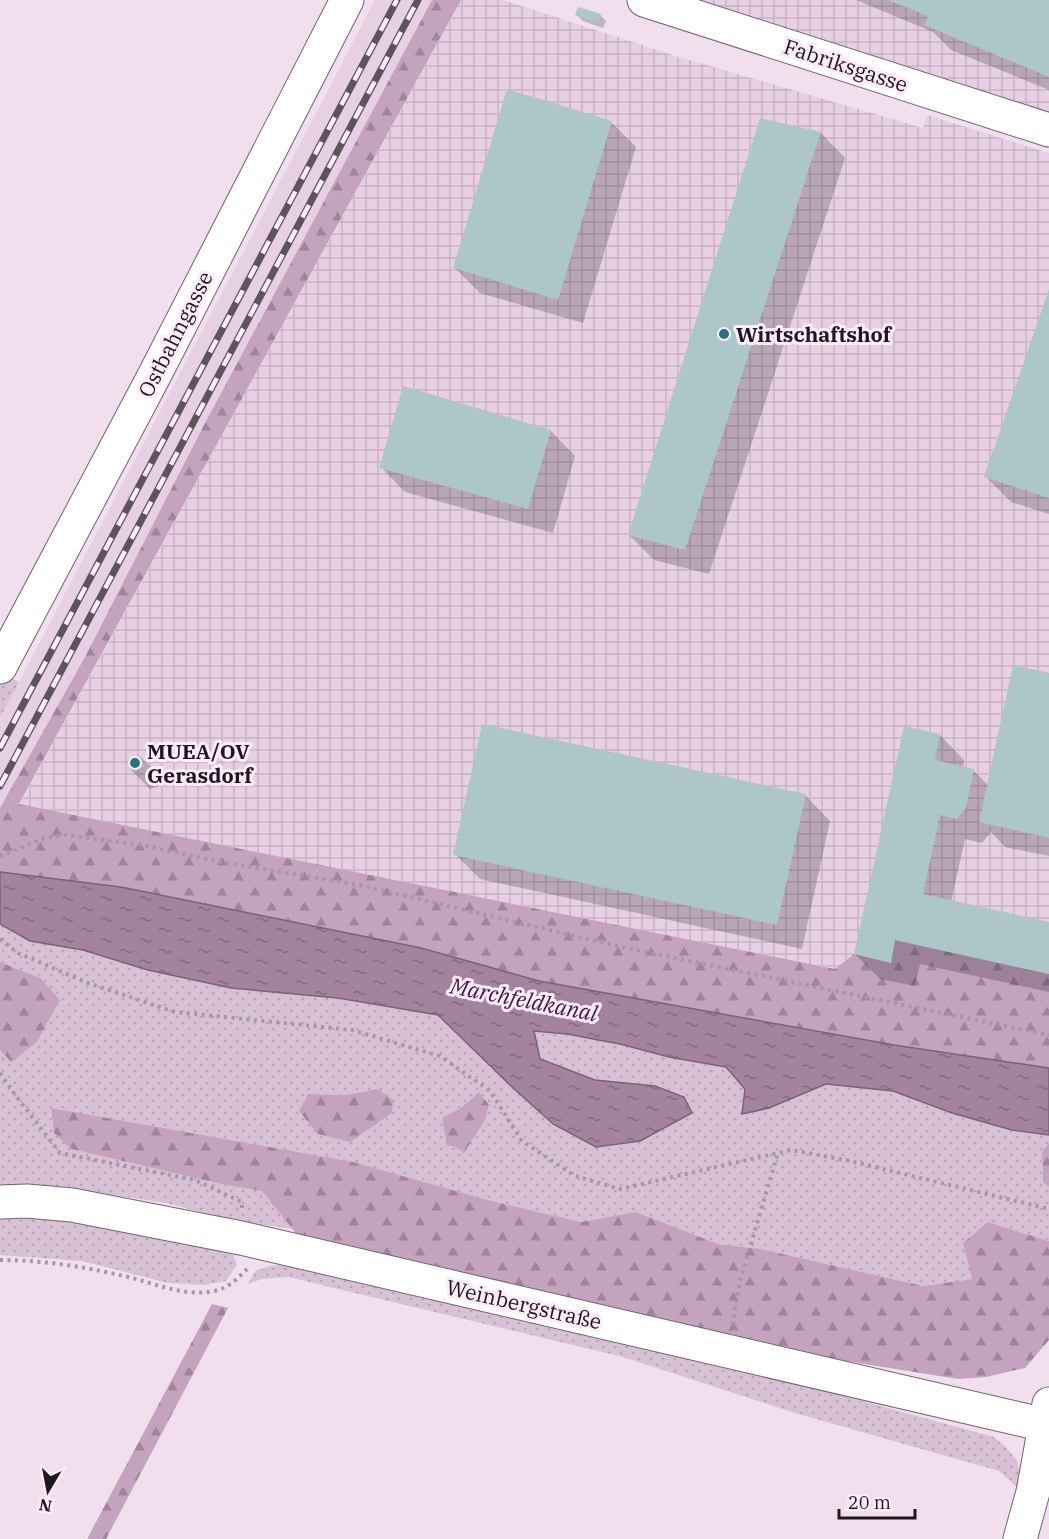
<svg xmlns="http://www.w3.org/2000/svg" width="1049" height="1539" font-family="'IBM Plex Serif',serif">
<defs>
<pattern id="industrial-grid" width="8" height="8" patternUnits="userSpaceOnUse" patternTransform="scale(1.5)"><rect width="8" height="8" fill="#e8d0e4"/><path d="M0 4h8M4 0v8" fill="none" stroke="#c7b2c3"/></pattern>
<pattern id="grass-dots" width="8" height="8" patternUnits="userSpaceOnUse" patternTransform="scale(1.5)"><rect width="8" height="8" fill="#d9c1d5"/><path d="M2 2h.1M6 6h.1" fill="none" stroke="#baa5b6" stroke-width="1.8" stroke-linecap="round"/></pattern>
<pattern id="forest-firs" width="22" height="20" patternUnits="userSpaceOnUse" patternTransform="scale(1.5)"><rect width="22" height="20" fill="#c4a3bf"/><path d="M5 1l3.5 6h-7zM16 11l3.5 6h-7z" fill="#9f849b"/></pattern>
<pattern id="water-ripples" width="26" height="14" patternUnits="userSpaceOnUse" patternTransform="scale(1.5)"><rect width="26" height="14" fill="#a3839e"/><path d="M2 4q2-2 4 0t4 0M15 11q2-2 4 0t4 0" fill="none" stroke="#846a80"/></pattern>
</defs>
<rect width="100%" height="100%" fill="#f1dfee"/>
<!-- built -->
<path fill="#e8d0e4" d="M 375,0 L 432,0 L 85,657 L 0,808 L 0,718 Z"/>
<!-- industrial -->
<path fill="url(#industrial-grid)" d="M 461,0 L 503,0 L 676,56 L 923,128 L 927,115 L 1049,153 L 1049,1012 L 19,805 Z
M 693,0 L 1049,0 L 1049,112 Z"/>
<!-- grass -->
<path fill="url(#grass-dots)" fill-rule="evenodd" d="M 0,672 L 19,682 L 0,718 Z
M 0,924 L 30,941 L 83,950 L 148,970 L 231,988 L 338,998 L 438,1015 L 511,1086 L 553,1124 L 596,1147 L 640,1141 L 692,1113 L 655,1086 L 595,1080 L 540,1059 L 534,1031 L 567,1034 L 620,1044 L 669,1057 L 726,1067 L 745,1089 L 742,1113 L 769,1108 L 826,1084 L 893,1091 L 952,1113 L 1012,1130 L 1049,1135 L 1049,1143 L 1042,1153 L 1043,1182 L 1049,1187 L 1049,1241 L 988,1222 L 973,1279 L 923,1286 L 761,1249 L 718,1244 L 636,1212 L 581,1222 L 484,1199 L 51,1108 L 54,1133 L 71,1149 L 221,1184 L 262,1191 L 292,1229 L 236,1221 L 166,1203 L 48,1185 L 0,1186 L 0,1050 L 11,1061 L 37,1042 L 60,1000 L 41,978 L 0,962 ZM 377,1089 L 318,1134 L 308,1094 L 345,1095 ZM 479,1093 L 464,1152 L 455,1147 L 442,1118 L 462,1107 Z
M 21,1215 L 106,1223 L 233,1254 L 237,1265 L 226,1281 L 204,1285 L 168,1283 L 82,1261 L 0,1255 L 0,1216 Z
M 287,1264 L 741,1368 L 994,1437 C 1012,1453 1025,1462 1018,1488 L 999,1471 L 795,1413 L 623,1357 L 288,1277 L 262,1279 L 248,1284 L 255,1271 L 270,1266 Z"/>
<!-- forest -->
<path fill="url(#forest-firs)" d="M 432,0 L 461,0 L 19,804 L 835,969 L 854,954 L 890,962 L 895,940 L 1049,974 L 1049,1068 L 894,1045 L 539,981 L 421,948 L 121,887 L 0,872 L 0,808 L 85,657 L 204,425 Z
M 0,962 L 41,978 L 60,1000 L 37,1042 L 11,1062 L 0,1050 Z
M 378,1089 L 393,1100 L 392,1113 L 350,1142 L 318,1134 L 299,1111 L 308,1094 L 345,1095 Z
M 479,1092 L 489,1105 L 485,1120 L 464,1153 L 455,1147 L 447,1145 L 442,1118 L 462,1107 Z
M 51,1108 L 353,1162 L 484,1199 L 581,1222 L 636,1212 L 718,1244 L 761,1249 L 923,1286 L 972,1279 L 963,1243 L 988,1222 L 1049,1241 L 1049,1340 L 1025,1368 L 986,1377 L 958,1379 L 802,1354 L 305,1245 L 262,1191 L 221,1184 L 71,1149 L 54,1133 Z
M 1049,1143 L 1049,1187 L 1043,1182 L 1042,1152 Z
M 212,1304 L 228,1308 L 106,1539 L 87,1539 Z"/>
<!-- water -->
<path fill="url(#water-ripples)" stroke="#7b6377" stroke-width="1.5" d="M 0,872 L 121,887 L 421,948 L 539,981 L 894,1045 L 1049,1068 L 1049,1135 L 1012,1130 L 952,1113 L 893,1091 L 826,1084 L 769,1108 L 742,1114 L 745,1089 L 726,1067 L 669,1057 L 620,1044 L 567,1034 L 534,1031 L 540,1059 L 595,1080 L 655,1086 L 684,1097 L 692,1113 L 640,1141 L 596,1147 L 553,1124 L 511,1086 L 438,1015 L 338,998 L 231,988 L 148,970 L 83,950 L 30,941 L 0,924 Z"/>
<!-- shadow -->
<path fill="#0003" d="M 856,0 L 1049,0 L 1049,90 L 951,50 L 933,32 Z
M 577,15 L 600,15 L 606,21 L 603,28 L 583,21 Z
M 761,120 L 821,133 L 845,158 L 709,574 L 654,560 L 629,535 Z
M 611,122 L 636,147 L 583,323 L 480,293 L 455,268 Z
M 1049,293 L 1049,514 L 1011,502 L 986,477 Z
M 551,431 L 575,456 L 553,533 L 405,492 L 381,467 Z
M 1049,675 L 1049,856 L 1005,847 L 991,832 L 982,843 L 965,839 L 951,902 L 1049,923 L 1049,992 L 920,964 L 915,986 L 880,979 L 855,954 L 940,735 L 964,760 L 963,768 L 974,771 L 988,785 Z
M 141,757 L 160,776 L 162,785 L 150,789 L 131,770 Z
M 806,796 L 830,821 L 802,949 L 480,879 L 455,854 Z"/>
<!-- building -->
<path fill="#adc6ca" d="M 888,0 L 1049,0 L 1049,77 L 924,25 L 928,16 Z
M 578,7 L 601,14 L 598,23 L 575,15 Z
M 507,89 L 612,121 L 558,300 L 453,268 Z
M 760,118 L 821,132 L 685,550 L 628,535 Z
M 1049,289 L 1049,498 L 984,477 Z
M 403,386 L 551,430 L 528,509 L 379,468 Z
M 1013,665 L 1049,673 L 1049,838 L 979,822 Z
M 482,724 L 806,794 L 777,925 L 453,855 Z
M 904,726 L 940,734 L 935,760 L 974,769 L 966,808 L 957,819 L 940,815 L 923,894 L 1049,922 L 1049,974 L 895,940 L 891,963 L 854,954 Z
M 141,756 L 144,767 L 130,770 L 127,760 Z"/>
<g fill="none" stroke-linecap="round" stroke-linejoin="round">
<!-- minor casing -->
<g stroke="#736471" stroke-width="35">
<path id="minor" d="M 644,0 L 1049,130
M 0,667 L 153,378 L 347,0
M 0,1202 L 27,1201 L 72,1205 L 241,1238 L 1045,1425
M 1020,1539 L 1033,1492 L 1049,1404"/>
</g>
<!-- path -->
<path stroke="#a597a3" stroke-width="4" stroke-dasharray="3 4.5" stroke-linecap="butt" d="M 0,856 L 45,838 L 66,835 L 147,846 L 211,860 L 364,886 L 617,946 L 1049,1035
M 0,939 L 18,953 L 88,983 L 175,1012 L 352,1030 L 440,1056 L 490,1091 L 522,1141 L 575,1176 L 620,1189 L 791,1150 L 846,1160 L 1049,1209
M 0,1073 L 16,1096 L 60,1153 L 195,1180 L 242,1202 L 242,1209
M 0,1260 C 43,1260 86,1267 128,1277 C 157,1284 184,1297 214,1291 C 229,1288 237,1279 247,1269
M 733,1325 L 734,1313 L 741,1277 L 778,1153"/>
<!-- minor -->
<use href="#minor" stroke="#fff" stroke-width="33"/>
<!-- rail casing -->
<g stroke="#5d535b" stroke-width="7">
<path id="rail" d="M 0,748 L 397,0
M 0,786 L 418,0"/>
</g>
<!-- rail -->
<use href="#rail" stroke="#feecfb" stroke-width="4.5" stroke-dasharray="14" stroke-linecap="butt"/>
</g>
<!-- markers -->
<g fill="#2a727d" stroke="#feecfb" stroke-width="2">
<circle cx="724" cy="334" r="6"/>
<circle cx="135" cy="763" r="6"/>
</g>
<g text-anchor="middle" dominant-baseline="central" stroke-width="6" stroke-linejoin="round" paint-order="stroke">
<!-- street labels -->
<g font-size="21" fill="#1e181d" stroke="#feecfb">
<text transform="translate(846 65) rotate(18)">Fabriksgasse</text>
<text transform="translate(175 334) rotate(-63)">Ostbahngasse</text>
<text transform="translate(524 1304) rotate(13)">Weinbergstraße</text>
</g>
<!-- poi labels -->
<g font-size="21" font-weight="bold" fill="#1e181d" stroke="#feecfb" text-anchor="start">
<text x="736" y="334">Wirtschaftshof</text>
<text x="147" y="751">MUEA/OV<tspan x="147" dy="24">Gerasdorf</tspan></text>
</g>
<!-- water labels -->
<g font-size="22" font-style="italic" fill="#41173d" stroke="#feecfb">
<text transform="translate(524 999) rotate(11)">Marchfeldkanal</text>
</g>
</g>
<!-- north arrow -->
<g transform="translate(48 1491) rotate(190)" stroke="#feecfb" stroke-width="4.5" paint-order="stroke">
<path d="M0-4.5L10 22L0 15L-10 22Z" fill="#1e181d"/>
<text y="-9" font-size="16" font-weight="bold" text-anchor="middle" fill="#1e181d">N</text>
</g>
<!-- scale -->
<path d="M839 1509v9h76v-9" fill="none" stroke="#1e181d" stroke-width="3"/>
<text x="848" y="1509" font-size="18" fill="#1e181d" stroke="#feecfb" stroke-width="4.5" paint-order="stroke">20 m</text>
</svg>
